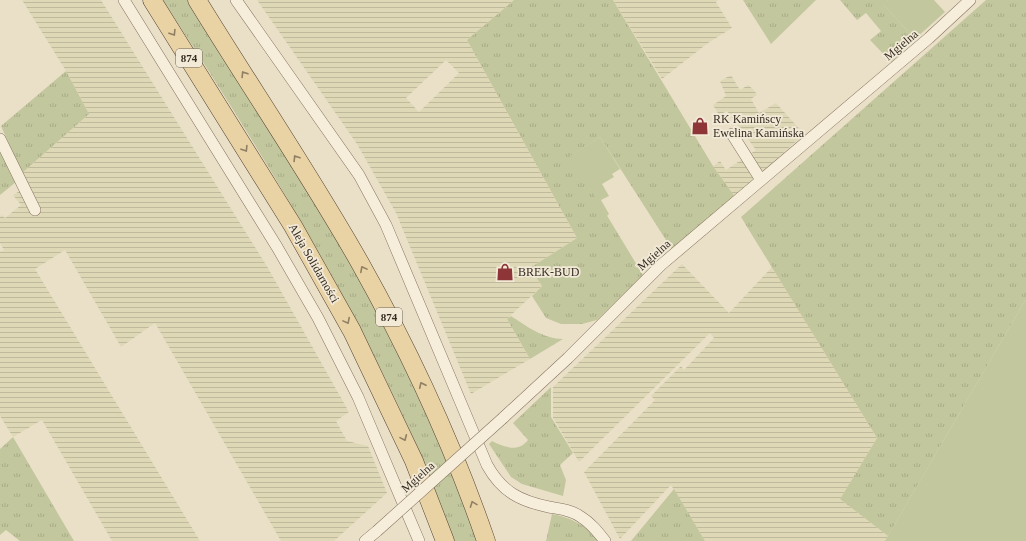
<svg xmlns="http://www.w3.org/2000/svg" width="1026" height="541" font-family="Georgia,serif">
<defs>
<pattern id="farmland-rules" width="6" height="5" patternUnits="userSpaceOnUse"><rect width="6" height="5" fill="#dfd8b7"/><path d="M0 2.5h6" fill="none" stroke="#c0ba9d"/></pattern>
<pattern id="grass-tufts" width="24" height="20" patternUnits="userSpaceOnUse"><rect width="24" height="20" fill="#c3c79d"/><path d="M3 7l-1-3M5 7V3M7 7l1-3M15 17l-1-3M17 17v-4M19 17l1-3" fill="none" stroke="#a8ab87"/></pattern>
</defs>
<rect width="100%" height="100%" fill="#eae0c8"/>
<!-- farmland -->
<path fill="url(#farmland-rules)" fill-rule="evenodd" d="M 22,0 L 101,0 L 268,268 L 349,412 L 336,421 L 347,441 L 368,446 L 387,493 L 334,541 L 281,541 L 155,323 L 121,347 L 65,250 L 35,269 L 200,541 L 112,541 L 42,420 L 13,437 L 0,416 L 0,252 L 4,250 L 0,243 L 0,217 L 2,215 L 5,218 L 21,205 L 13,195 L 28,186 L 22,173 L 89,114 L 66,71 Z
M 257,0 L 514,0 L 467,40 L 577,238 L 530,268 L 542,286 L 507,319 L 530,359 L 471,394 L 396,213 L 357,144 ZM 446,60 L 459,73 L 419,112 L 406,98 Z
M 613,0 L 718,0 L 716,2 L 732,28 L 708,43 L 662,79 Z
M 731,75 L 740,90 L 748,85 L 754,90 L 757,95 L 751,99 L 759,113 L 776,103 L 804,134 L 735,197 L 713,166 L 720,161 L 726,170 L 756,150 L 727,111 L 719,115 L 713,105 L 726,96 L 720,81 Z
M 682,264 L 729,313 L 772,267 L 877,438 L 840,499 L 888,536 L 885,541 L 705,541 L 671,485 L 620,539 L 584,472 L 655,400 L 651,396 L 681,366 L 684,370 L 714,338 L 710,333 L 579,462 L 553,418 L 553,387 Z"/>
<!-- grass -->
<path fill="url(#grass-tufts)" d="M 163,0 L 193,0 L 350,255 L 434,424 L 479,541 L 454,541 C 385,347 274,172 163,0 Z
M 514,0 L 613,0 L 713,166 L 735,197 L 673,251 L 600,137 L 571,156 L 643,275 L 597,320 L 582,324 L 561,324 L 546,318 L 532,296 L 542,286 L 530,268 L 577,238 L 467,40 Z
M 743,0 L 816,0 L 771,44 Z
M 840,0 L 888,0 L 884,5 L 915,39 L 891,62 L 870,40 L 881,31 L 866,13 L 857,20 Z
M 986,0 L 1026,0 L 1026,299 L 888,536 L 840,499 L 877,438 L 741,217 Z
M 66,71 L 89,114 L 22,173 L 1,126 Z
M 0,151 L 16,182 L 0,195 Z
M 511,316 C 526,326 544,339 563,339 L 530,359 L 507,319 Z
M 551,387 L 551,417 L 573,453 L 560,465 L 566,480 L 563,496 L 522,484 L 511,477 L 489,444 L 492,441 C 504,447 518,453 528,440 L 513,423 Z
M 13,437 L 74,541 L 20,541 L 6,530 L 0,535 L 0,449 Z
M 674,489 L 705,541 L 631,541 Z
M 552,514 C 571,518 585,524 598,541 L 546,541 Z"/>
<!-- garden -->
<path fill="#c3c79d" d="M 888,0 L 934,0 L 945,12 L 915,39 L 883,4 Z
M 600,137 L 620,169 L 612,174 L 614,177 L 602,184 L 609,196 L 601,200 L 609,214 L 607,216 L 570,156 Z
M 1026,299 L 1026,541 L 885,541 Z"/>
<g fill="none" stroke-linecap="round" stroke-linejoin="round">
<!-- minor casing -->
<g stroke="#84725f" stroke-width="12">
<path id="minor" d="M 124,0 L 277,247 L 318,318 L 358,397 L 419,541
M 236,0 L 359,175 L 386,225 L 487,465 C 502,492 520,501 549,507 C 560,509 572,510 581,517 C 591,523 598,532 605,541
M 732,134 L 761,180
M 0,139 L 35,210
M 503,418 L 568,358 L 661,265 L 929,38 L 970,0
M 365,541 L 377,531"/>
</g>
<!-- primary casing -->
<g stroke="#534133" stroke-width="19">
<path id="primary" d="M 152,0 L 293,226 L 352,331 L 414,461 L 445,541
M 197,0 C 251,88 309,173 360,263 C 410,352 453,445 486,541"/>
</g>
<!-- minor -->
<use href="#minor" stroke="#f6eddb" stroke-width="11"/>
<!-- primary -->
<use href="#primary" stroke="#e9d3a5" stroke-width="18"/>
<!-- minor-bridge casing -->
<g stroke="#84725f" stroke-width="12" stroke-linecap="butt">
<path id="minor-bridge" d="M 377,531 L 503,418"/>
</g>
<!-- minor-bridge -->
<use href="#minor-bridge" stroke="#f6eddb" stroke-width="11"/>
</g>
<!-- one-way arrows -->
<defs><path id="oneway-chevron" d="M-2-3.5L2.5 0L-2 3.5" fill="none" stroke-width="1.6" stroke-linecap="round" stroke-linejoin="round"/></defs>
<g stroke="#907f63">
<use href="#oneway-chevron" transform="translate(173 33) rotate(58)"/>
<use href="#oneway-chevron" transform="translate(244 74) rotate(-122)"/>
<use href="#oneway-chevron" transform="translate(245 149) rotate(58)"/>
<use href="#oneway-chevron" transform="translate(296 158) rotate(-122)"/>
<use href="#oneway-chevron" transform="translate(363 269) rotate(-118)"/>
<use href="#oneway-chevron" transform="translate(347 321) rotate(62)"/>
<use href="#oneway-chevron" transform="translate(422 385) rotate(-115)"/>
<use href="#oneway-chevron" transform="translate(404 438) rotate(66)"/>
<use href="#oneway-chevron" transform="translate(473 504) rotate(-111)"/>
</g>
<!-- icons -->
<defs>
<g id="shop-bare" transform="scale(1.38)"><path d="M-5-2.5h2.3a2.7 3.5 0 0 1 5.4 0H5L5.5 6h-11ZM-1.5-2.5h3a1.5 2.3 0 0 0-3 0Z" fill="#8d3537" stroke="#f2ead7" stroke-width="2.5" paint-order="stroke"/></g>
</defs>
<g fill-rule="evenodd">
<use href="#shop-bare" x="700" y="126"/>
<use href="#shop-bare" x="505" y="272"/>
</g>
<g text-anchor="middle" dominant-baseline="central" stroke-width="3.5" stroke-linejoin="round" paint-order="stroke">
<!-- shield labels -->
<g fill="#f2ead7" stroke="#6e6458" stroke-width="1">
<rect x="176" y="49" width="26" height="18" rx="3"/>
<rect x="376" y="308" width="26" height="18" rx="3"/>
</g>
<g font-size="11" font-weight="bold" fill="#362b21">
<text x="189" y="58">874</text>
<text x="389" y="317">874</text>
</g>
<!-- street labels -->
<g font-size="12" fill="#362b21" stroke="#f2ead7">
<text transform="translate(901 45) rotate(-40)">Mgielna</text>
<text transform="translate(654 255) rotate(-42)">Mgielna</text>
<text transform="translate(314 263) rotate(60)">Aleja Solidarności</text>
<text transform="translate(418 477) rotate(-42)">Mgielna</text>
</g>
<!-- poi labels -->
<g font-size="12" fill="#362b21" stroke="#f2ead7" text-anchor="start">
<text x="713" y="119">RK Kamińscy<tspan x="713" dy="14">Ewelina Kamińska</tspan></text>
<text x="518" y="272">BREK-BUD</text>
</g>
</g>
</svg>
